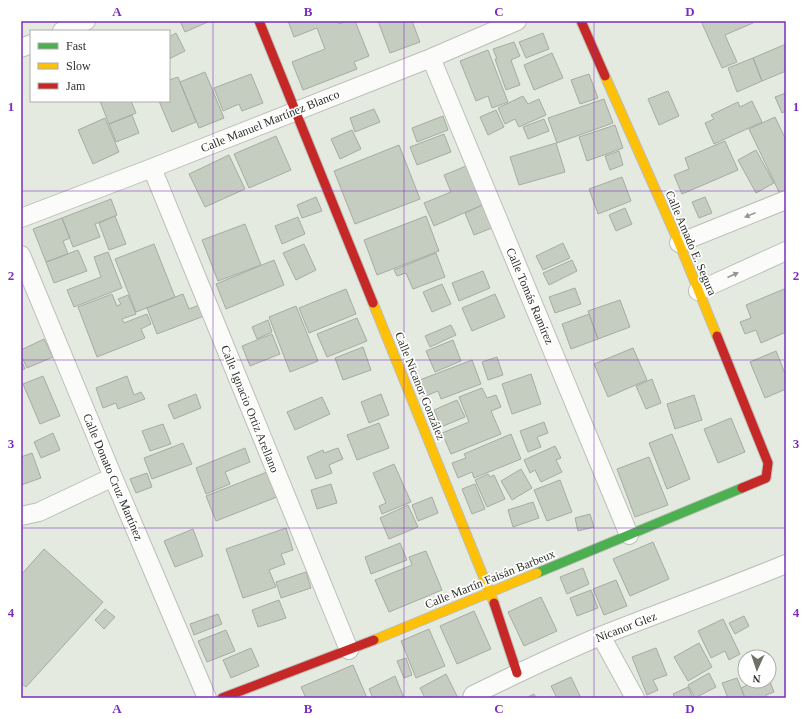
<svg xmlns="http://www.w3.org/2000/svg" width="807" height="719" font-family="'Times New Roman',serif">
<rect width="100%" height="100%" fill="#e4eadf"/>
<!-- building -->
<path fill="#c5ccc0" stroke="#a7aba4" d="M 180,21 L 210,21 L 185,32 Z
M 288,21 L 338,21 L 339,24 L 347,21 L 355,21 L 369,56 L 354,62 L 357,69 L 303,90 L 292,62 L 325,49 L 317,28 L 294,37 Z
M 378,21 L 412,21 L 420,42 L 390,53 Z
M 701,21 L 752,21 L 753,23 L 725,35 L 737,62 L 722,68 Z
M 176,33 L 185,51 L 169,59 L 169,37 Z
M 543,33 L 549,49 L 526,58 L 519,42 Z
M 514,42 L 520,56 L 511,60 L 520,85 L 506,90 L 495,59 L 497,59 L 493,49 Z
M 786,44 L 786,71 L 762,81 L 753,58 Z
M 488,50 L 508,102 L 492,108 L 488,96 L 476,101 L 460,61 Z
M 552,53 L 563,78 L 534,90 L 524,65 Z
M 753,58 L 762,81 L 737,92 L 728,68 Z
M 205,72 L 224,118 L 199,128 L 180,82 Z
M 251,74 L 263,103 L 242,111 L 239,104 L 223,111 L 214,88 Z
M 589,74 L 598,98 L 580,104 L 571,80 Z
M 178,77 L 196,122 L 172,132 L 159,101 L 169,101 L 169,80 Z
M 668,91 L 679,116 L 659,125 L 648,99 Z
M 786,93 L 786,111 L 782,113 L 775,97 Z
M 523,96 L 528,104 L 539,99 L 546,115 L 519,127 L 515,119 L 505,124 L 498,108 Z
M 604,99 L 613,123 L 557,143 L 548,118 Z
M 100,101 L 131,101 L 136,113 L 109,124 Z
M 752,101 L 762,122 L 714,144 L 705,123 L 714,119 L 711,115 L 738,102 L 740,107 Z
M 374,109 L 380,122 L 355,132 L 350,118 Z
M 496,110 L 504,127 L 488,135 L 480,117 Z
M 132,115 L 139,133 L 116,142 L 109,124 Z
M 443,116 L 448,130 L 417,142 L 412,128 Z
M 775,117 L 786,140 L 786,192 L 780,194 L 749,129 Z
M 105,118 L 119,152 L 93,164 L 78,130 Z
M 544,119 L 549,131 L 528,139 L 523,127 Z
M 615,125 L 623,148 L 587,161 L 579,137 Z
M 352,130 L 361,149 L 340,159 L 331,139 Z
M 444,134 L 451,152 L 417,165 L 410,147 Z
M 276,136 L 291,170 L 249,188 L 234,154 Z
M 725,141 L 738,170 L 682,194 L 674,175 L 689,169 L 685,158 Z
M 556,143 L 565,172 L 519,185 L 510,157 Z
M 399,145 L 420,199 L 355,224 L 334,171 Z
M 756,150 L 774,183 L 756,193 L 738,160 Z
M 619,151 L 623,165 L 610,170 L 605,156 Z
M 229,155 L 245,189 L 205,207 L 189,174 Z
M 471,164 L 487,203 L 434,226 L 424,203 L 451,192 L 444,175 Z
M 622,177 L 631,201 L 598,214 L 589,189 Z
M 316,197 L 322,211 L 302,218 L 297,205 Z
M 705,197 L 712,213 L 699,218 L 692,202 Z
M 111,199 L 117,215 L 95,224 L 100,237 L 73,247 L 62,218 Z
M 487,203 L 497,226 L 474,235 L 465,213 Z
M 625,208 L 632,224 L 616,231 L 609,215 Z
M 115,216 L 126,244 L 109,250 L 99,223 Z
M 426,216 L 439,251 L 377,275 L 364,240 Z
M 298,217 L 305,234 L 282,244 L 275,226 Z
M 62,218 L 70,238 L 63,241 L 68,254 L 46,262 L 33,229 Z
M 245,224 L 261,265 L 218,281 L 202,240 Z
M 563,243 L 570,258 L 543,270 L 536,256 Z
M 154,244 L 175,297 L 136,312 L 115,259 Z
M 304,244 L 316,270 L 296,280 L 283,253 Z
M 78,250 L 87,271 L 54,283 L 46,262 Z
M 108,252 L 122,288 L 74,307 L 67,290 L 101,277 L 94,257 Z
M 436,253 L 445,277 L 413,289 L 406,273 L 397,276 L 394,270 Z
M 274,260 L 284,285 L 226,309 L 216,284 Z
M 572,260 L 577,271 L 549,285 L 543,273 Z
M 483,271 L 490,288 L 459,301 L 452,283 Z
M 442,284 L 451,304 L 432,312 L 423,292 Z
M 575,288 L 581,304 L 555,313 L 549,297 Z
M 346,289 L 356,314 L 309,333 L 299,308 Z
M 784,289 L 786,294 L 786,332 L 761,343 L 756,330 L 745,334 L 740,322 L 751,318 L 746,305 Z
M 112,294 L 117,306 L 121,304 L 118,299 L 128,295 L 136,314 L 122,319 L 124,323 L 147,314 L 151,324 L 141,329 L 145,338 L 97,357 L 78,307 Z
M 183,294 L 189,309 L 199,305 L 204,316 L 157,334 L 147,308 Z
M 495,294 L 505,317 L 472,331 L 462,308 Z
M 620,300 L 630,327 L 598,339 L 588,311 Z
M 296,306 L 318,361 L 290,372 L 269,317 Z
M 589,314 L 598,339 L 571,349 L 562,324 Z
M 357,318 L 367,341 L 327,357 L 317,334 Z
M 268,320 L 272,332 L 257,339 L 252,327 Z
M 451,325 L 456,335 L 430,347 L 425,336 Z
M 272,334 L 280,354 L 250,366 L 242,346 Z
M 44,339 L 53,357 L 27,368 L 21,355 L 21,350 Z
M 453,340 L 461,361 L 435,372 L 426,351 Z
M 363,347 L 371,370 L 343,380 L 335,358 Z
M 633,348 L 647,380 L 608,397 L 594,364 Z
M 776,351 L 786,376 L 786,389 L 765,398 L 750,362 Z
M 497,357 L 503,375 L 488,380 L 482,362 Z
M 21,359 L 25,369 L 21,370 Z
M 472,360 L 481,384 L 441,399 L 438,391 L 423,397 L 417,381 Z
M 531,374 L 541,404 L 512,414 L 502,384 Z
M 43,376 L 60,416 L 40,424 L 23,384 Z
M 127,376 L 134,395 L 141,392 L 145,399 L 118,409 L 116,403 L 103,408 L 96,388 Z
M 652,379 L 661,403 L 646,409 L 636,386 Z
M 482,388 L 487,398 L 496,395 L 501,407 L 491,411 L 501,434 L 451,454 L 442,433 L 469,422 L 459,397 Z
M 196,394 L 201,408 L 174,419 L 168,405 Z
M 381,394 L 389,415 L 369,423 L 361,402 Z
M 694,395 L 702,420 L 675,429 L 667,404 Z
M 322,397 L 330,414 L 295,430 L 287,412 Z
M 457,400 L 465,417 L 441,427 L 434,410 Z
M 731,418 L 745,452 L 718,463 L 704,429 Z
M 544,422 L 548,433 L 537,437 L 541,447 L 528,452 L 520,431 Z
M 379,423 L 389,448 L 357,460 L 347,435 Z
M 163,424 L 171,444 L 150,451 L 142,431 Z
M 53,433 L 60,450 L 41,458 L 34,442 Z
M 511,434 L 521,459 L 474,478 L 472,472 L 458,478 L 452,463 L 466,458 L 464,454 Z
M 672,434 L 690,479 L 667,489 L 649,443 Z
M 183,443 L 192,464 L 152,479 L 144,458 Z
M 555,446 L 561,458 L 556,460 L 562,472 L 541,482 L 535,470 L 530,473 L 524,460 Z
M 245,448 L 250,462 L 225,472 L 230,484 L 206,494 L 196,468 Z
M 338,448 L 343,459 L 329,465 L 332,473 L 316,479 L 307,457 L 323,450 L 324,453 Z
M 32,453 L 41,478 L 21,485 L 21,457 Z
M 649,457 L 668,505 L 635,517 L 617,469 Z
M 394,464 L 411,502 L 382,514 L 379,506 L 386,503 L 373,473 Z
M 521,469 L 532,488 L 512,500 L 501,481 Z
M 267,472 L 277,497 L 216,521 L 206,496 Z
M 147,473 L 152,487 L 136,493 L 130,479 Z
M 488,474 L 490,477 L 494,475 L 505,499 L 487,507 L 475,480 Z
M 560,480 L 572,512 L 547,521 L 534,490 Z
M 331,484 L 337,503 L 317,509 L 311,490 Z
M 475,484 L 485,509 L 472,514 L 462,489 Z
M 432,497 L 438,513 L 418,521 L 412,505 Z
M 533,502 L 539,518 L 513,527 L 508,510 Z
M 408,505 L 418,527 L 389,539 L 380,518 Z
M 590,514 L 594,527 L 578,531 L 575,518 Z
M 286,528 L 293,550 L 281,554 L 285,564 L 269,570 L 276,587 L 243,598 L 226,549 Z
M 193,529 L 203,556 L 175,567 L 164,541 Z
M 653,542 L 669,579 L 630,596 L 613,559 Z
M 400,543 L 407,560 L 371,574 L 365,557 Z
M 44,549 L 103,602 L 26,687 L 21,683 L 21,575 Z
M 426,551 L 442,590 L 389,612 L 375,580 L 412,565 L 409,557 Z
M 583,568 L 589,584 L 567,594 L 560,577 Z
M 306,572 L 311,588 L 281,598 L 276,582 Z
M 616,580 L 627,606 L 604,615 L 593,589 Z
M 591,590 L 598,608 L 577,616 L 570,598 Z
M 541,597 L 557,631 L 524,646 L 508,612 Z
M 279,600 L 286,618 L 258,627 L 252,610 Z
M 105,609 L 115,617 L 104,629 L 95,620 Z
M 474,611 L 491,649 L 457,664 L 440,626 Z
M 218,614 L 222,624 L 194,635 L 190,624 Z
M 744,616 L 749,626 L 735,634 L 729,623 Z
M 723,619 L 740,654 L 729,660 L 725,651 L 711,658 L 698,631 Z
M 429,629 L 445,666 L 416,678 L 401,641 Z
M 226,630 L 235,651 L 207,662 L 198,641 Z
M 699,643 L 712,667 L 688,681 L 674,657 Z
M 251,648 L 259,666 L 231,678 L 223,660 Z
M 656,648 L 667,675 L 653,680 L 658,690 L 647,695 L 632,657 Z
M 406,658 L 412,675 L 404,678 L 397,661 Z
M 353,665 L 367,698 L 306,698 L 301,687 Z
M 709,673 L 716,687 L 695,698 L 688,685 Z
M 446,674 L 458,698 L 425,698 L 420,688 Z
M 395,676 L 404,698 L 373,698 L 369,689 Z
M 571,677 L 581,698 L 557,698 L 551,686 Z
M 737,678 L 745,698 L 728,698 L 722,683 Z
M 769,679 L 774,692 L 766,695 L 767,698 L 745,698 L 741,688 L 750,684 L 749,681 L 769,681 Z
M 688,687 L 693,698 L 675,698 L 673,694 Z
M 534,694 L 536,698 L 526,698 Z"/>
<g fill="none" stroke-linecap="round" stroke-linejoin="round">
<!-- street casing -->
<g stroke="#bbbfb7" stroke-width="20">
<path id="street" d="M 62,31 L 86,21
M 21,48 L 31,44
M 431,58 L 629,535
M 152,168 L 349,650
M 21,218 L 152,168 L 431,58 L 517,21
M 679,243 L 786,200
M 21,255 L 113,477 L 207,698
M 698,291 L 786,251
M 21,516 L 39,512 L 113,477
M 601,636 L 635,698
M 472,698 L 473,695 C 516,674 559,653 603,635 C 664,611 725,589 786,564"/>
</g>
<!-- fast casing -->
<g stroke="#bbbfb7" stroke-width="11">
<path id="fast" d="M 537,573 L 742,488"/>
</g>
<!-- slow casing -->
<g stroke="#bbbfb7" stroke-width="11">
<path id="slow" d="M 605,76 L 679,243 L 717,336
M 373,303 L 494,603
M 374,640 L 537,573"/>
</g>
<!-- jam casing -->
<g stroke="#bbbfb7" stroke-width="11">
<path id="jam" d="M 259,21 L 373,303
M 581,21 L 605,76
M 717,336 L 768,463 L 766,478 L 742,488
M 494,603 L 517,673
M 222,698 L 374,640"/>
</g>
<!-- street -->
<use href="#street" stroke="#fbfcfa" stroke-width="18"/>
<!-- fast -->
<use href="#fast" stroke="#4caf50" stroke-width="9"/>
<!-- slow -->
<use href="#slow" stroke="#ffc107" stroke-width="9"/>
<!-- jam -->
<use href="#jam" stroke="#c62828" stroke-width="9"/>
</g>
<!-- one-way arrows -->
<defs><path id="oneway-solid" d="M-6-.8H1V-3.2L6.5 0L1 3.2V.8H-6Z"/></defs>
<g fill="#949692">
<use href="#oneway-solid" transform="translate(750 215) rotate(158)"/>
<use href="#oneway-solid" transform="translate(733 275) rotate(-24)"/>
</g>
<!-- grid -->
<path fill="none" stroke="#7b2cbf" stroke-width="1" stroke-opacity="0.55" d="M 213,21 L 213,698M 404,21 L 404,698M 594,21 L 594,698M 21,191 L 786,191M 21,360 L 786,360M 21,528 L 786,528"/>
<g text-anchor="middle" dominant-baseline="central" stroke-width="3.5" stroke-linejoin="round" paint-order="stroke">
<!-- street labels -->
<g font-size="12" fill="#2e312a" stroke="#fff">
<text transform="translate(270 121) rotate(-22)">Calle Manuel Martínez Blanco</text>
<text transform="translate(691 243) rotate(67)">Calle Amado E. Segura</text>
<text transform="translate(530 296) rotate(67)">Calle Tomás Ramírez</text>
<text transform="translate(420 386) rotate(68)">Calle Nicanor González</text>
<text transform="translate(250 409) rotate(68)">Calle Ignacio Ortiz Arellano</text>
<text transform="translate(113 477) rotate(67)">Calle Donato Cruz Martínez</text>
<text transform="translate(490 579) rotate(-22)">Calle Martín Faisán Barbeux</text>
<text transform="translate(626 627) rotate(-21)">Nicanor Glez</text>
</g>
</g>
<!-- border -->
<rect width="807" height="719" fill="none" stroke="#ffffff" stroke-width="44"/>
<!-- legend -->
<rect x="30" y="30" width="140" height="72" fill="#ffffff" stroke="#abadaa"/>
<rect x="38" y="43" width="20" height="6" fill="#4caf50" stroke="#abadaa"/>
<text x="66" y="50" font-size="12" fill="#2e312a">Fast</text>
<rect x="38" y="63" width="20" height="6" fill="#ffc107" stroke="#abadaa"/>
<text x="66" y="70" font-size="12" fill="#2e312a">Slow</text>
<rect x="38" y="83" width="20" height="6" fill="#c62828" stroke="#abadaa"/>
<text x="66" y="90" font-size="12" fill="#2e312a">Jam</text>
<!-- north arrow -->
<g transform="translate(757 669) rotate(183)"><circle r="19" fill="#ffffff" stroke="#abadaa"/>
<path d="M0-3L7 15L0 10L-7 15Z" fill="#6e7269"/>
<text y="-6" font-size="11" font-weight="bold" text-anchor="middle" fill="#2e312a">N</text>
</g>
<rect x="22" y="22" width="763" height="675" fill="none" stroke="#7b2cbf" stroke-width="1.5"/>
<g font-size="13" text-anchor="middle" font-weight="bold" fill="#7b2cbf">
<text x="117" y="16">A</text>
<text x="308" y="16">B</text>
<text x="499" y="16">C</text>
<text x="690" y="16">D</text>
<text x="11" y="111">1</text>
<text x="796" y="111">1</text>
<text x="11" y="280">2</text>
<text x="796" y="280">2</text>
<text x="11" y="448">3</text>
<text x="796" y="448">3</text>
<text x="11" y="617">4</text>
<text x="796" y="617">4</text>
<text x="117" y="713">A</text>
<text x="308" y="713">B</text>
<text x="499" y="713">C</text>
<text x="690" y="713">D</text>
</g>
</svg>
